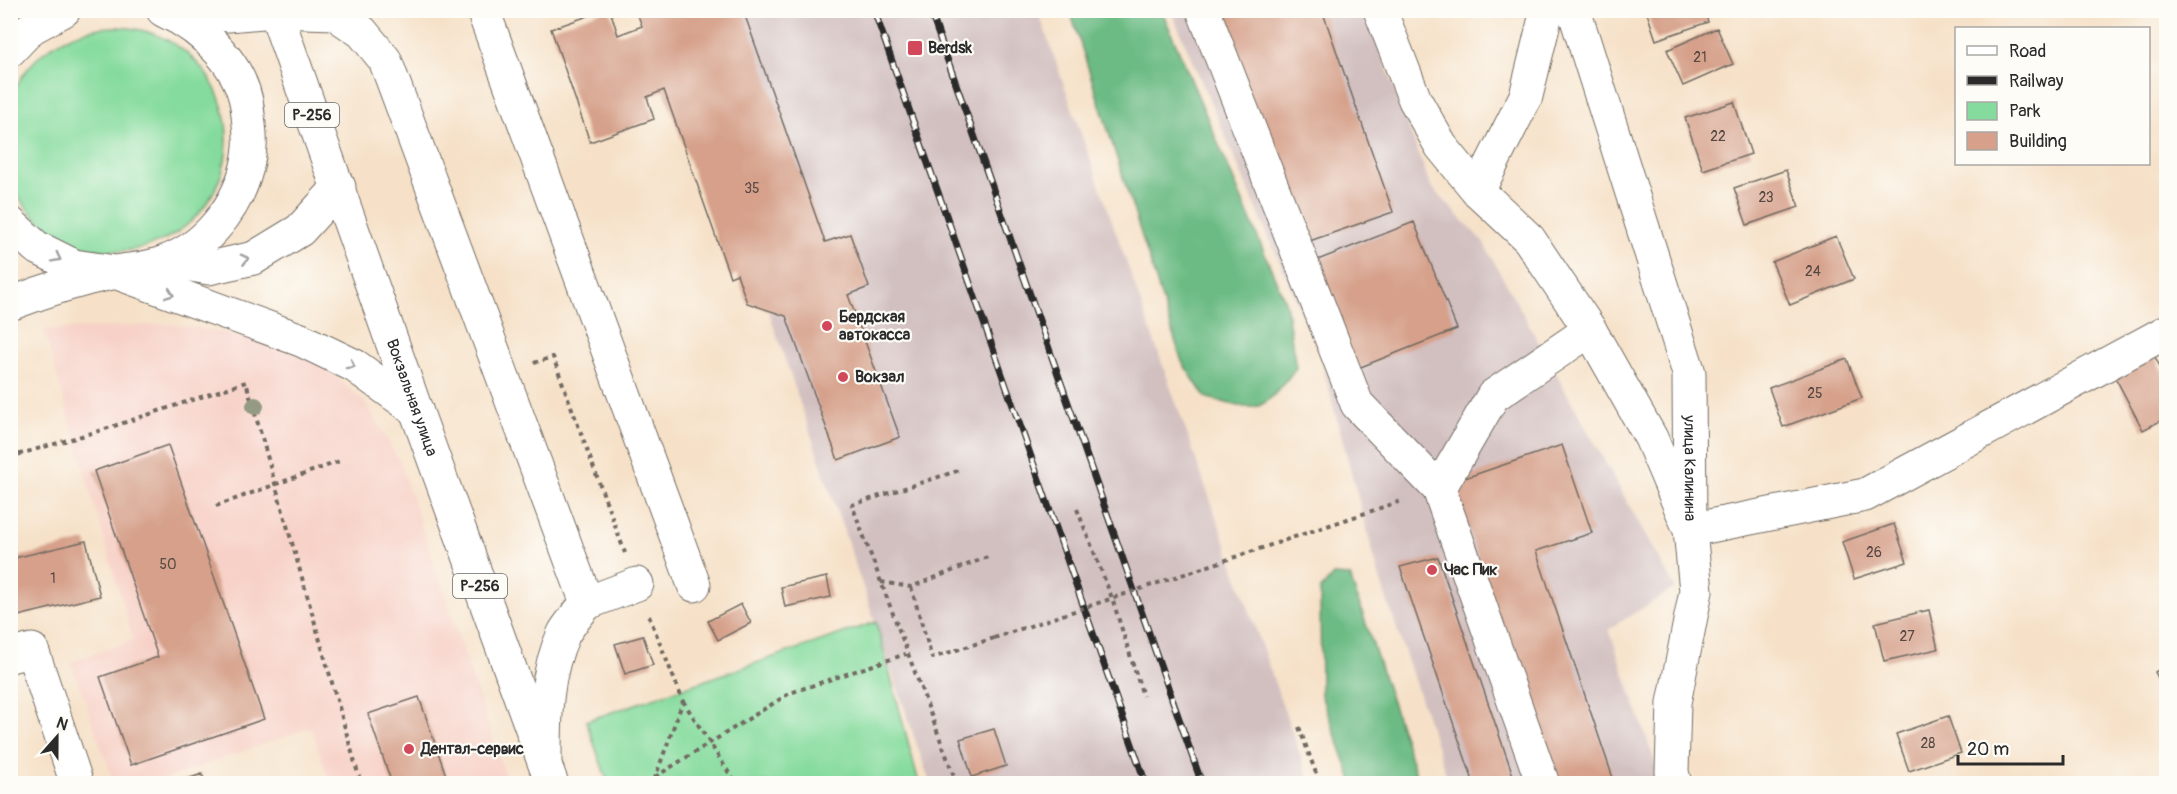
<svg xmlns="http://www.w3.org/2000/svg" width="2177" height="794" font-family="Pangolin,sans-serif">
<rect width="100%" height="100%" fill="#fdfcf7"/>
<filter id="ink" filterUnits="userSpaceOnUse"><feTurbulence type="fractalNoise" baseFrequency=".0167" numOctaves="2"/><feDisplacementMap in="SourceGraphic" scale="12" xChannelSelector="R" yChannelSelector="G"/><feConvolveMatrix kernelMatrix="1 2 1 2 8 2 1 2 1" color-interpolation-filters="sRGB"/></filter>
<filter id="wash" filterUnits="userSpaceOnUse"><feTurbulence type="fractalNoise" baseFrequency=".008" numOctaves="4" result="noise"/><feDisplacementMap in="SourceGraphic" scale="24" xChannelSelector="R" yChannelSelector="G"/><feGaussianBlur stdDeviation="1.35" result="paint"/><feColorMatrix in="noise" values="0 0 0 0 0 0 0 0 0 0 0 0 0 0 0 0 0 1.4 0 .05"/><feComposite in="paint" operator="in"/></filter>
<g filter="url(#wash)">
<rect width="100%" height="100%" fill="#f6e1c8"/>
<!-- built -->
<path fill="#f7d1c7" d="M 168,324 L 258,338 L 323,365 L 366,403 L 400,462 L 508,783 L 330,783 L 311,727 L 154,783 L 114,783 L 71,662 L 133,640 L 44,330 Z"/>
<!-- industrial -->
<path fill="#d2bfc0" d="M 666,11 L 1038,11 L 1310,783 L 930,783 Z
M 1171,11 L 1366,11 L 1430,185 L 1483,242 L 1675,588 L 1609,629 L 1662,783 L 1449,783 L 1380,579 L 1319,353 Z"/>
<!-- green -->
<path fill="#85db9d" stroke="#588364" stroke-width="1.5" d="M3 139a112 112 0 1 1 224 0a112 112 0 1 1-224 0Z
M 876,622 L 919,783 L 608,783 L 586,721 Z"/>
<!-- forest -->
<path fill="#6cbb84" stroke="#4c7358" stroke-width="1.5" d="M 1070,11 L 1162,11 L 1286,304 L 1296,368 C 1259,415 1262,413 1205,397 L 1182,362 Z
M 1333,575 L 1350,576 L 1419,783 L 1353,783 L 1321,695 L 1320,590 Z"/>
<g id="blocks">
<!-- building -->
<path fill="#d6a08a" d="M 605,10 L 610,10 L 618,35 L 642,26 L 636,10 L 743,10 L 825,242 L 850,234 L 869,287 L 848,295 L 900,437 L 838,460 L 786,316 L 747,303 L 737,274 L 730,277 L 664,90 L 647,97 L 654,119 L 590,142 L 551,29 Z
M 1218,10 L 1322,10 L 1393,212 L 1301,244 Z
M 1646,10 L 1704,10 L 1708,22 L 1656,40 Z
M 1717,28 L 1733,64 L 1683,86 L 1667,50 Z
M 1734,102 L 1751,154 L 1703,170 L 1685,118 Z
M 1786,170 L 1799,207 L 1747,225 L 1734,188 Z
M 1414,222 L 1457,329 L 1348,372 L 1305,265 Z
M 1836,236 L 1854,279 L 1790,305 L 1772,262 Z
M 2154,355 L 2166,378 L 2166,418 L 2143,430 L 2114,375 Z
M 1847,359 L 1862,398 L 1783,427 L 1769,388 Z
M 168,445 L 264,719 L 131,765 L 100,677 L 158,657 L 94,471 Z
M 1562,445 L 1592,533 L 1536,551 L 1615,784 L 1555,784 L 1453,482 Z
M 1894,524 L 1907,562 L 1854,579 L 1842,542 Z
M 86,541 L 100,596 L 10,618 L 10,559 Z
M 1438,557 L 1516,784 L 1474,784 L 1400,567 Z
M 827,577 L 831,597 L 785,607 L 781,587 Z
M 741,604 L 751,623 L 718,640 L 708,621 Z
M 1929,610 L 1938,649 L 1884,661 L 1875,623 Z
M 643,636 L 653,665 L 625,674 L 615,644 Z
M 2166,665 L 2166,693 L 2155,672 Z
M 419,697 L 449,784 L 392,784 L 368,714 Z
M 1948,716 L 1961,753 L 1909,771 L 1896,734 Z
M 994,729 L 1006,766 L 972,777 L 960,739 Z
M 202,774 L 205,784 L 176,784 L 176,783 Z"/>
</g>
</g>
<g filter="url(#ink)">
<use href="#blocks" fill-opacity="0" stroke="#726b62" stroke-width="1.5"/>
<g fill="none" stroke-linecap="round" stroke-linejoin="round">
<!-- minor casing -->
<g stroke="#726b62" stroke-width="35">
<g id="minor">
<path d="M 483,10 L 694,585"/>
<path d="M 1203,10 L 1357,404 L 1439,489 L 1543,784"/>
<path d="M 1380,10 L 1415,100 L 1441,146 L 1478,191 L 1529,239 L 1590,330 L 1651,438 L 1690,530 L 1696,591 L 1674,703 L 1672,772 L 1675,784"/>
<path id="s1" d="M 1574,10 L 1689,373 L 1690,530 L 1865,495 L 2166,332"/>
<path d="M 275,11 L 334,13 L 362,32 L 385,60 L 587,603 C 579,613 570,623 564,633 C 545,674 545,716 545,760"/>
<path d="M 1478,191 L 1526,96 L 1547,10"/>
<path d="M 1439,489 L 1493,396 L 1590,330"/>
<path d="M 587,603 L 637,584"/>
<path d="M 10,656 L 32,650 L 77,784"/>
</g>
</g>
<!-- major casing -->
<g stroke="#726b62" stroke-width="35">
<path id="major" d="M 199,10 L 228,15 L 275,11
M 10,50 L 31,28 L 64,10
M 10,223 L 36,247 L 74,266 L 115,272 L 301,340 L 355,366 L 416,410
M 167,261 L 209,268 L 254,258 L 300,230 L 339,187
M 10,304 C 43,291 81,279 116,272 C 133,269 148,269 165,262 C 211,245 246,197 250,147 C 251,137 249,126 248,115 C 245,67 204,29 163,10"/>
</g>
<!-- highway casing -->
<g stroke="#726b62" stroke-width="35">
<g id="highway">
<path id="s2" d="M 275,10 L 416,410 L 552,784"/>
</g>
</g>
<!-- path -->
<path stroke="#726b62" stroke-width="4" stroke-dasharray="4.5 4.5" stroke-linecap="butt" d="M 534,363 L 553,357 L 625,553
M 10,457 L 102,430 L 246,382 L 361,784
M 216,506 L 340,461
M 1077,509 L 1112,598 L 1143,696
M 1259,549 L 1404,500
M 881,582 L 911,587 L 990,556
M 911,587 L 932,658 L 994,638
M 649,616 L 683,701 L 655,778 L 657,784
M 683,701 L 736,784
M 1299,727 L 1320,784
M 655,777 L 790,693 L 906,654
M 957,784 L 852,505 L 960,470"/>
<!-- minor -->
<use href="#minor" stroke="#fff" stroke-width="33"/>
<!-- major -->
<use href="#major" stroke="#fff" stroke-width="33"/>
<!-- highway -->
<use href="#highway" stroke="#fff" stroke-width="33"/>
<!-- rail casing -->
<g stroke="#2b2b2b" stroke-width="7">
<path id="rail" d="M 874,10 L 1146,784
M 930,10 L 1202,784"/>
</g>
<!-- rail -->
<use href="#rail" stroke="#fdfcf7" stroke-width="4.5" stroke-dasharray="14" stroke-linecap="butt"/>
<!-- path-bridge -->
<path stroke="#726b62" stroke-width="4" stroke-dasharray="4.5 4.5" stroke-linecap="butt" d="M 994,638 L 1259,549"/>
</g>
<!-- trees -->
<circle fill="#959a84" cx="255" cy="406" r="9"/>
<!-- one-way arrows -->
<defs><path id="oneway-chevron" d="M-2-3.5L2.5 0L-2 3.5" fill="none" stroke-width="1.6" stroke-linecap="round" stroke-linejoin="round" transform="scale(1.5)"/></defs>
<g stroke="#a0a0a0">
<use href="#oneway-chevron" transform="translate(57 258) rotate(27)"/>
<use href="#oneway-chevron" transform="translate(245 259) rotate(-14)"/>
<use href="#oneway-chevron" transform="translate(170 294) rotate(21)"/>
<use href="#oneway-chevron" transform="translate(351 365) rotate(29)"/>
</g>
</g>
<!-- markers -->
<g fill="#d1495b" stroke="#fdfcf7" stroke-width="2">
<rect x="907" y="40" width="16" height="16" rx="3"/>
<circle cx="827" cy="326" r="6"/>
<circle cx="843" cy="377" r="6"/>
<circle cx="1432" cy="570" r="6"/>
<circle cx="409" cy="749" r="6"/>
</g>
<g text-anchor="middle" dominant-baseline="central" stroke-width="4.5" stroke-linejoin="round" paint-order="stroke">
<!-- number labels -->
<g font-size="14" fill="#564843">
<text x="1700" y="57">21</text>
<text x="1718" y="136">22</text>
<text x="752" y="188">35</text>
<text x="1766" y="197">23</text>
<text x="1813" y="271">24</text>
<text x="1815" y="393">25</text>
<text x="1874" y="552">26</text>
<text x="168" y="564">50</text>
<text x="53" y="578">1</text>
<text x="1907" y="636">27</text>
<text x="1928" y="743">28</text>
</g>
<!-- shield labels -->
<g fill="#fdfcf7" stroke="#6a6a68" stroke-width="1.5">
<rect x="285" y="103" width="54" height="24" rx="4.5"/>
<rect x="453" y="574" width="54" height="24" rx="4.5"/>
</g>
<g font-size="15" font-weight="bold" fill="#2b2b2b">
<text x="312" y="115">Р-256</text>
<text x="480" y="586">Р-256</text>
</g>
<!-- poi labels -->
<g font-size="16" font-weight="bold" fill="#2b2b2b" stroke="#fdfcf7" text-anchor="start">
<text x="928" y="48">Berdsk</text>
<text x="839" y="317">Бердская<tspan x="839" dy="18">автокасса</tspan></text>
<text x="855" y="377">Вокзал</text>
<text x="1444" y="570">Час Пик</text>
<text x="421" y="749">Дентал-сервис</text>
</g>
<!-- street labels -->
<g font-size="16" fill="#2b2b2b" stroke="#fdfcf7">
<text stroke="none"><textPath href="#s2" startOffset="411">Вокзальная улица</textPath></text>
<text stroke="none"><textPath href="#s1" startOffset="476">улица Калинина</textPath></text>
</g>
</g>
<!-- margin -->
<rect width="2177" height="794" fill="none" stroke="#fdfcf7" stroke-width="36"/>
<!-- legend -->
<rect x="1955" y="27" width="195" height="138" fill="#fdfcf7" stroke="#a9a8a5" stroke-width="1.5"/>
<rect x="1967" y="46" width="30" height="9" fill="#ffffff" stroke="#a9a8a5" stroke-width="1.5"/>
<text x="2009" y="57" font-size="18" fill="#2b2b2b">Road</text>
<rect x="1967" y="76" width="30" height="9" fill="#2b2b2b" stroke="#a9a8a5" stroke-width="1.5"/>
<text x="2009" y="87" font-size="18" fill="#2b2b2b">Railway</text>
<rect x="1967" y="102" width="30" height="18" fill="#85db9d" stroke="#a9a8a5" stroke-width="1.5"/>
<text x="2009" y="117" font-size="18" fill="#2b2b2b">Park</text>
<rect x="1967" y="132" width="30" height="18" fill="#d6a08a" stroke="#a9a8a5" stroke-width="1.5"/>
<text x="2009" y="147" font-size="18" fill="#2b2b2b">Building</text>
<!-- north arrow -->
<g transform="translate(57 737) rotate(21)" stroke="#fdfcf7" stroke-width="4.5" paint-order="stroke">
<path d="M0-4.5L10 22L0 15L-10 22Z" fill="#2b2b2b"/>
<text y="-9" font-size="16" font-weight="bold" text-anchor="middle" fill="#2b2b2b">N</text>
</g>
<!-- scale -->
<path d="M1958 755v9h105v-9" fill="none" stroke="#2b2b2b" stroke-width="3"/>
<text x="1967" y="755" font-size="18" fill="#2b2b2b" stroke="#fdfcf7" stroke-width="4.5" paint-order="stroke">20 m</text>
</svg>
